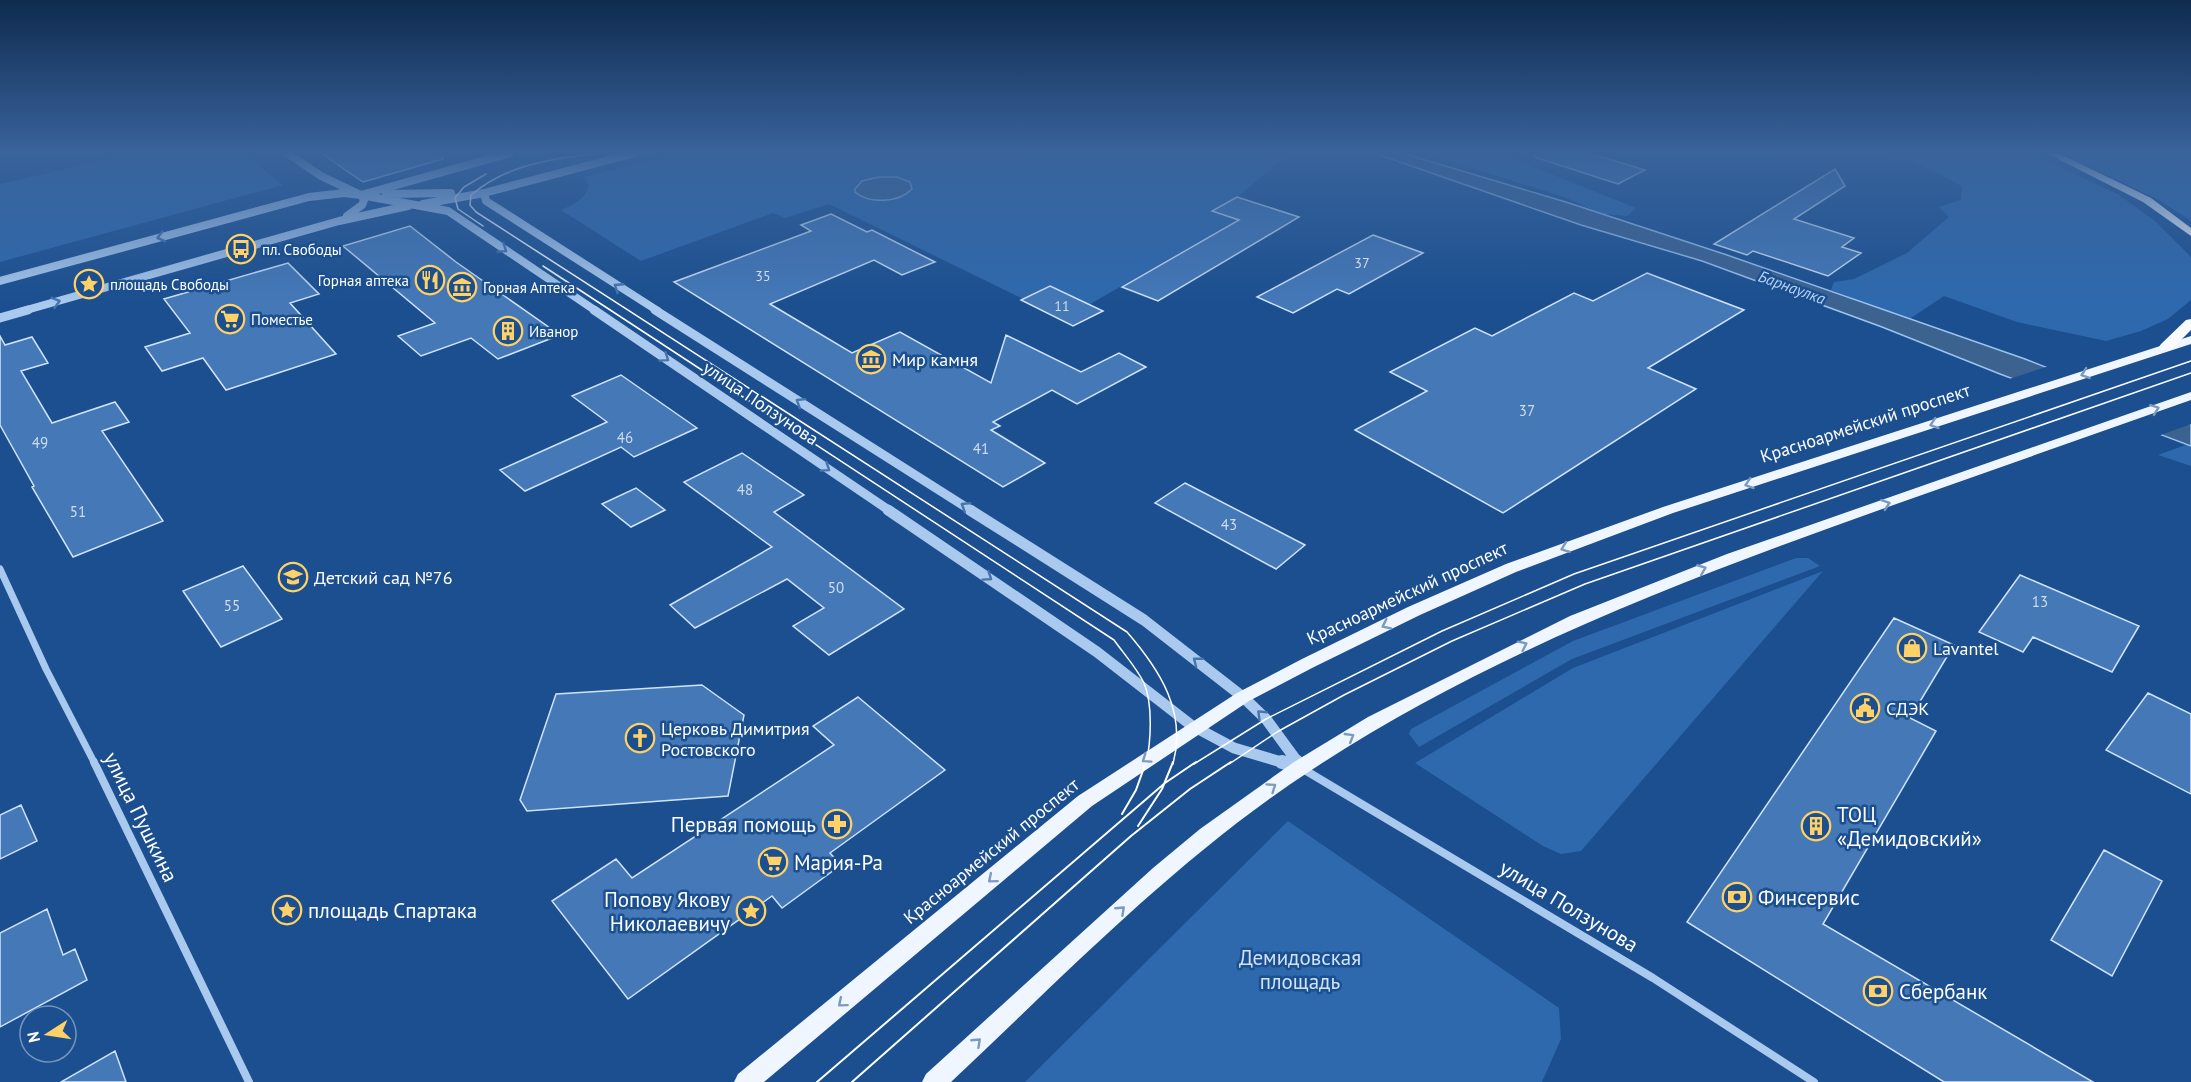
<svg xmlns="http://www.w3.org/2000/svg" width="2191" height="1082" font-family="'PT Sans',sans-serif">
<rect width="100%" height="100%" fill="#1b4f8f"/>
<!-- green -->
<path fill="#2e69ad" d="M 135,153 L 242,153 L 283,185 L 0,262 L 0,184 Z
M 683,153 L 1290,153 L 1237,197 L 1211,211 L 1237,220 L 1064,319 L 829,204 L 785,218 L 773,213 L 641,261 L 561,210 C 573,205 585,199 589,186 L 584,177 Z
M 1423,153 L 1498,153 L 1636,208 L 1627,216 L 1602,214 L 1564,197 Z
M 1853,153 L 2031,153 L 2119,195 L 2155,221 L 2191,257 L 2191,300 L 2168,319 L 2141,331 L 2106,341 L 2017,322 L 1944,296 L 1908,320 L 1831,290 L 1834,282 L 1854,279 L 1907,253 L 1949,217 L 1939,207 L 1961,200 L 1962,186 L 1912,160 L 1860,156 Z
M 2061,153 L 2191,153 L 2191,221 L 2159,200 Z
M 2191,443 L 2191,466 L 2158,455 Z
M 1796,558 L 1808,558 L 1820,566 L 1572,659 L 1419,747 L 1409,734 L 1411,729 L 1573,641 Z
M 1823,571 L 1581,851 L 1561,854 L 1543,846 L 1415,763 L 1573,668 Z
M 1288,821 L 1559,1008 L 1561,1039 L 1542,1082 L 1025,1082 Z"/>
<!-- water -->
<path fill="#3c6290" stroke="#9cc4f0" stroke-width="1.5" d="M 1374,153 L 1402,153 L 1569,203 L 1727,255 L 2025,359 L 2191,424 L 2191,446 L 2000,374 L 1882,327 L 1702,261 L 1581,225 Z
M 879,177 L 897,177 L 910,182 L 912,189 C 899,203 869,204 855,192 L 855,189 L 862,181 Z"/>
<!-- pier -->
<path fill="#1b4f8f" d="M 2049,366 L 2191,421 L 2191,424 L 2158,436 L 2006,380 Z"/>
<!-- building -->
<path fill="#4478b7" stroke="#cfe3fa" stroke-width="1.5" d="M 321,153 L 442,153 L 443,159 L 363,182 Z
M 1534,153 L 1589,153 L 1645,170 L 1618,184 L 1534,157 Z
M 1835,169 L 1845,186 L 1794,219 L 1854,238 L 1842,247 L 1861,253 L 1828,276 L 1753,251 L 1747,255 L 1714,244 Z
M 1237,197 L 1299,217 L 1158,301 L 1122,287 L 1239,220 L 1212,211 Z
M 831,214 L 867,232 L 872,230 L 935,262 L 902,275 L 874,260 L 770,304 L 852,353 L 900,332 L 991,383 L 1006,335 L 1081,372 L 1119,353 L 1146,367 L 1077,404 L 1052,390 L 993,422 L 1000,426 L 991,430 L 1045,463 L 1003,487 L 674,282 L 811,231 L 801,225 Z
M 410,226 L 456,262 L 560,335 L 498,359 L 471,338 L 421,356 L 398,336 L 435,323 L 343,246 Z
M 1373,235 L 1423,253 L 1349,294 L 1337,289 L 1293,313 L 1257,297 Z
M 288,263 L 319,294 L 290,303 L 336,354 L 226,390 L 203,358 L 162,371 L 145,347 L 190,333 L 164,299 Z
M 1647,273 L 1744,310 L 1648,368 L 1696,389 L 1503,513 L 1355,430 L 1427,391 L 1390,372 L 1475,328 L 1492,336 L 1574,293 L 1593,301 Z
M 1050,286 L 1103,311 L 1073,326 L 1021,300 Z
M 0,336 L 5,345 L 32,337 L 48,363 L 21,371 L 52,423 L 115,402 L 129,422 L 102,431 L 163,521 L 73,557 L 32,487 L 34,486 L 0,425 Z
M 621,375 L 697,428 L 634,457 L 621,447 L 525,491 L 500,470 L 607,422 L 572,396 Z
M 742,453 L 804,495 L 774,512 L 904,609 L 829,655 L 793,626 L 824,608 L 787,579 L 695,628 L 670,605 L 772,547 L 684,482 Z
M 1185,483 L 1305,545 L 1276,569 L 1155,503 Z
M 636,488 L 665,510 L 631,527 L 602,504 Z
M 243,566 L 282,619 L 221,647 L 183,591 Z
M 2020,575 L 2139,626 L 2112,672 L 2033,637 L 2023,652 L 1979,632 Z
M 1894,618 L 1954,645 L 1910,718 L 1936,731 L 1823,924 L 2093,1082 L 1944,1082 L 1687,922 Z
M 702,685 L 744,715 L 728,796 L 527,811 L 520,800 L 556,694 Z
M 2148,693 L 2191,714 L 2191,794 L 2106,750 Z
M 858,697 L 945,770 L 830,853 L 841,865 L 782,908 L 772,896 L 628,999 L 552,901 L 616,859 L 632,878 L 834,745 L 813,726 Z
M 21,805 L 37,841 L 0,859 L 0,815 Z
M 2104,850 L 2162,881 L 2112,976 L 2051,940 Z
M 47,909 L 63,955 L 75,949 L 87,980 L 0,1027 L 0,933 Z
M 115,1051 L 126,1082 L 61,1082 Z"/>
<g fill="none" stroke-linecap="round" stroke-linejoin="round">
<!-- minor-far1 -->
<path stroke="#a9c9ee" stroke-width="7" d="M 0,569 L 46,669 L 95,764"/>
<!-- minor -->
<path stroke="#a9c9ee" stroke-width="8" d="M 94,762 L 249,1082
M 1303,769 L 1653,978 L 1814,1082"/>
<!-- tertiary-far3 -->
<path stroke="#a9c9ee" stroke-width="8" d="M 287,153 L 321,176 L 361,195 L 448,211 L 596,311
M 484,193 L 486,201 L 658,311
M 386,194 L 451,193
M 423,204 L 484,193 L 635,153
M 347,216 L 362,205 L 364,200 L 361,195
M 0,281 L 309,197 L 344,193 L 361,195 L 510,153
M 23,311 L 339,221 L 408,206"/>
<!-- tertiary-far2 -->
<path stroke="#a9c9ee" stroke-width="9" d="M 594,310 L 890,511
M 655,310 L 972,511
M 0,318 L 28,310"/>
<!-- tertiary-far1 -->
<path stroke="#a9c9ee" stroke-width="11" d="M 888,510 L 1097,652 L 1191,725 L 1234,748 L 1288,764
M 970,510 L 1144,620 L 1243,697 L 1266,719 L 1299,764"/>
<!-- tertiary -->
<path stroke="#a9c9ee" stroke-width="14" d="M 1282,762 L 1301,767
M 1297,762 L 1301,767"/>
<!-- primary -->
<path fill="#f0f6ff" fill-rule="evenodd" d="M 2191,336 L 2191,344 L 1673,513 L 1516,572 L 1420,615 L 1314,667 L 1249,701 L 1092,806 L 764,1082 L 734,1082 L 738,1074 L 1078,796 L 1237,693 L 1302,659 L 1408,607 L 1506,564 L 1663,507 Z
M 2191,392 L 2191,400 C 2089,436 1987,472 1885,508 C 1686,579 1487,654 1310,771 C 1177,858 1066,974 951,1082 L 922,1082 L 926,1074 L 1153,868 L 1200,829 L 1294,762 L 1368,717 L 1570,616 L 1727,554 Z"/>
<!-- trunk -->
<path fill="#f8faff" fill-rule="evenodd" d="M 2046,153 L 2058,153 L 2151,198 L 2191,228 L 2191,236 L 2143,202 Z
M 2191,319 L 2191,330 L 2171,350 L 2161,350 L 2159,347 L 2161,344 L 2186,320 Z"/>
<!-- tram-far1 -->
<path stroke="#fff" stroke-width="1.5" d="M 597,153 C 551,159 508,164 471,195 L 470,205 L 476,212 L 1127,632 C 1160,670 1187,712 1173,764
M 483,226 L 458,209 L 455,198 L 464,187 L 486,174
M 543,266 L 1114,640 C 1124,654 1136,667 1144,683 C 1153,704 1151,742 1146,764
M 1194,764 L 1266,719 L 1442,631 L 1574,574 L 2191,361
M 1229,764 L 1277,732 L 1344,695 L 1452,641 L 1585,584 L 2191,373"/>
<!-- tram -->
<path stroke="#fff" stroke-width="2" d="M 1122,814 L 1136,790 L 1146,762
M 1138,826 L 1162,789 L 1173,762
M 817,1082 L 1165,783 L 1196,762
M 852,1082 L 1131,836 L 1190,789 L 1231,762"/>
</g>
<!-- one-way arrows -->
<defs><path id="oneway-chevron" d="M-2-3.5L2.5 0L-2 3.5" fill="none" stroke-width="1.6" stroke-linecap="round" stroke-linejoin="round" transform="scale(1.5)"/></defs>
<g stroke="#4674ac">
<use href="#oneway-chevron" transform="translate(161 237) rotate(165)"/>
<use href="#oneway-chevron" transform="translate(503 249) rotate(34)"/>
<use href="#oneway-chevron" transform="translate(618 287) rotate(-147)"/>
<use href="#oneway-chevron" transform="translate(56 302) rotate(-16)"/>
<use href="#oneway-chevron" transform="translate(665 358) rotate(34)"/>
<use href="#oneway-chevron" transform="translate(800 402) rotate(-148)"/>
<use href="#oneway-chevron" transform="translate(826 468) rotate(34)"/>
<use href="#oneway-chevron" transform="translate(965 506) rotate(-148)"/>
<use href="#oneway-chevron" transform="translate(988 577) rotate(34)"/>
<use href="#oneway-chevron" transform="translate(1197 661) rotate(-142)"/>
<use href="#oneway-chevron" transform="translate(1261 714) rotate(-136)"/>
</g>
<g stroke="#7b9ac1">
<use href="#oneway-chevron" transform="translate(2085 374) rotate(161)"/>
<use href="#oneway-chevron" transform="translate(2155 409) rotate(-20)"/>
<use href="#oneway-chevron" transform="translate(1934 424) rotate(162)"/>
<use href="#oneway-chevron" transform="translate(1749 484) rotate(162)"/>
<use href="#oneway-chevron" transform="translate(1886 504) rotate(-19)"/>
<use href="#oneway-chevron" transform="translate(1565 548) rotate(160)"/>
<use href="#oneway-chevron" transform="translate(1702 569) rotate(-22)"/>
<use href="#oneway-chevron" transform="translate(1386 625) rotate(154)"/>
<use href="#oneway-chevron" transform="translate(1523 645) rotate(-26)"/>
<use href="#oneway-chevron" transform="translate(1350 737) rotate(-31)"/>
<use href="#oneway-chevron" transform="translate(1146 759) rotate(145)"/>
<use href="#oneway-chevron" transform="translate(1272 787) rotate(-35)"/>
<use href="#oneway-chevron" transform="translate(992 879) rotate(140)"/>
<use href="#oneway-chevron" transform="translate(1121 910) rotate(-43)"/>
<use href="#oneway-chevron" transform="translate(842 1003) rotate(140)"/>
<use href="#oneway-chevron" transform="translate(977 1042) rotate(-43)"/>
</g>
<!-- sky -->
<linearGradient id="sky" x2="0" y2="1"><stop stop-color="#0f2b4f"/><stop offset="0.5" stop-color="#39639b"/><stop offset="1" stop-color="#39639b" stop-opacity="0"/></linearGradient>
<rect width="2191" height="304" fill="url(#sky)"/>
<!-- icons -->
<defs>
<g id="bus-ring" transform="scale(1.5)"><circle r="9.5" fill="#1b4f8f" stroke="#ffd166" stroke-width="1.5"/><path d="M-5-6H5V4H4V6H2V4H-2V6H-4V4H-5ZM-3.5-4V0h7V-4ZM-3.5 1.2v1.5H-2V1.2ZM2 1.2v1.5H3.5V1.2Z" fill="#ffd166"/></g>
<g id="restaurant-ring" transform="scale(1.5)"><circle r="9.5" fill="#1b4f8f" stroke="#ffd166" stroke-width="1.5"/><path d="M-5-6h1v4h1v-4h1v4h1v-4h1v5L-1.5 .5V6h-2V.5L-5-1ZM5-6V6H3V1.5H1.5Q1.5-4 5-6Z" fill="#ffd166"/></g>
<g id="sight-ring" transform="scale(1.5)"><circle r="9.5" fill="#1b4f8f" stroke="#ffd166" stroke-width="1.5"/><path d="M0-6L1.8-2.2L6-1.7L2.9 1.2L3.7 5.4L0 3.3L-3.7 5.4L-2.9 1.2L-6-1.7L-1.8-2.2Z" fill="#ffd166"/></g>
<g id="museum-ring" transform="scale(1.5)"><circle r="9.5" fill="#1b4f8f" stroke="#ffd166" stroke-width="1.5"/><path d="M0-6L6-3V-2H-6V-3ZM-5-1h2V3h-2ZM-1-1h2V3h-2ZM3-1h2V3H3ZM-6 4H6V6H-6Z" fill="#ffd166"/></g>
<g id="supermarket-ring" transform="scale(1.5)"><circle r="9.5" fill="#1b4f8f" stroke="#ffd166" stroke-width="1.5"/><path d="M-6-5.5h2.5l.6 2H6L4.5 2H-2.5L-4.4-4H-6ZM-1.5 3.2a1.3 1.3 0 1 0 .1 0ZM3 3.2a1.3 1.3 0 1 0 .1 0Z" fill="#ffd166"/></g>
<g id="building-ring" transform="scale(1.5)"><circle r="9.5" fill="#1b4f8f" stroke="#ffd166" stroke-width="1.5"/><path d="M-4-6H4V6H1V3H-1V6H-4ZM-2.5-4.3h1.7v1.8h-1.7ZM.8-4.3h1.7v1.8H.8ZM-2.5-1h1.7V.8h-1.7ZM.8-1h1.7V.8H.8Z" fill="#ffd166"/></g>
<g id="school-ring" transform="scale(1.5)"><circle r="9.5" fill="#1b4f8f" stroke="#ffd166" stroke-width="1.5"/><path d="M0-5L7-2L0 1L-7-2ZM-4 1L0 2.5L4 1V4Q0 6-4 4Z" fill="#ffd166"/></g>
<g id="shop-ring" transform="scale(1.5)"><circle r="9.5" fill="#1b4f8f" stroke="#ffd166" stroke-width="1.5"/><path d="M-5-2.5h2.3a2.7 3.5 0 0 1 5.4 0H5L5.5 6h-11ZM-1.5-2.5h3a1.5 2.3 0 0 0-3 0Z" fill="#ffd166"/></g>
<g id="civic-ring" transform="scale(1.5)"><circle r="9.5" fill="#1b4f8f" stroke="#ffd166" stroke-width="1.5"/><path d="M-.6-6.5H3V-4.5H.6V-3L4-1V1h2V6H-6V1h2V-1L-.6-3ZM-1.2 2.5V6h2.4V2.5Z" fill="#ffd166"/></g>
<g id="church-ring" transform="scale(1.5)"><circle r="9.5" fill="#1b4f8f" stroke="#ffd166" stroke-width="1.5"/><path d="M-1.2-6h2.4v3.5h3.3v2.4h-3.3V6h-2.4V-.1h-3.3v-2.4h3.3Z" fill="#ffd166"/></g>
<g id="pharmacy-ring" transform="scale(1.5)"><circle r="9.5" fill="#1b4f8f" stroke="#ffd166" stroke-width="1.5"/><path d="M-2-6h4v4h4v4h-4v4h-4v-4h-4v-4h4Z" fill="#ffd166"/></g>
<g id="bank-ring" transform="scale(1.5)"><circle r="9.5" fill="#1b4f8f" stroke="#ffd166" stroke-width="1.5"/><path d="M-6-4H6V4H-6ZM0-2.3a2.3 2.3 0 1 0 0 4.6a2.3 2.3 0 1 0 0-4.6Z" fill="#ffd166"/></g>
</defs>
<g fill-rule="evenodd">
<use href="#bus-ring" x="241" y="249"/>
<use href="#restaurant-ring" x="430" y="280"/>
<use href="#sight-ring" x="89" y="284"/>
<use href="#museum-ring" x="462" y="287"/>
<use href="#supermarket-ring" x="230" y="319"/>
<use href="#building-ring" x="508" y="331"/>
<use href="#museum-ring" x="871" y="359"/>
<use href="#school-ring" x="293" y="577"/>
<use href="#shop-ring" x="1912" y="648"/>
<use href="#civic-ring" x="1865" y="708"/>
<use href="#church-ring" x="640" y="738"/>
<use href="#pharmacy-ring" x="837" y="824"/>
<use href="#building-ring" x="1816" y="826"/>
<use href="#supermarket-ring" x="773" y="862"/>
<use href="#bank-ring" x="1737" y="897"/>
<use href="#sight-ring" x="287" y="910"/>
<use href="#sight-ring" x="751" y="911"/>
<use href="#bank-ring" x="1878" y="991"/>
</g>
<g text-anchor="middle" dominant-baseline="central" stroke-width="5" stroke-linejoin="round" paint-order="stroke">
<!-- far-number labels -->
<g font-size="14" fill="#d0dded">
<text x="1362" y="263">37</text>
<text x="763" y="276">35</text>
<text x="1062" y="306">11</text>
</g>
<!-- far-poi labels -->
<g font-size="15" fill="#fff" stroke="#1b4f8f" text-anchor="start">
<text x="262" y="249">пл. Свободы</text>
<text x="409" y="280" text-anchor="end">Горная аптека</text>
<text x="110" y="284">площадь Свободы</text>
<text x="483" y="287">Горная Аптека</text>
<text x="251" y="319">Поместье</text>
<text x="529" y="331">Иванор</text>
</g>
<!-- number labels -->
<g font-size="15" fill="#d0dded">
<text x="1527" y="410">37</text>
<text x="625" y="437">46</text>
<text x="40" y="442">49</text>
<text x="981" y="448">41</text>
<text x="745" y="489">48</text>
<text x="78" y="511">51</text>
<text x="1229" y="524">43</text>
<text x="836" y="587">50</text>
<text x="2040" y="601">13</text>
<text x="232" y="605">55</text>
</g>
<!-- far-water labels -->
<g font-size="16" font-style="italic" fill="#b5d3f5" stroke="#1b4f8f">
<text transform="translate(1792 287) rotate(20)">Барнаулка</text>
</g>
<!-- poi labels -->
<g font-size="18" fill="#fff" stroke="#1b4f8f" text-anchor="start">
<text x="892" y="359">Мир камня</text>
<text x="314" y="577">Детский сад №76</text>
<text x="1933" y="648">Lavantel</text>
<text x="1886" y="708">СДЭК</text>
<text x="661" y="728">Церковь Димитрия<tspan x="661" dy="21">Ростовского</tspan></text>
</g>
<!-- street labels -->
<g font-size="18" fill="#fff" stroke="#1b4f8f">
<text transform="translate(761 403) rotate(34)">улица Ползунова</text>
<text transform="translate(1865 423) rotate(-18)">Красноармейский проспект</text>
<text transform="translate(1407 593) rotate(-25)">Красноармейский проспект</text>
<text transform="translate(991 851) rotate(-39)">Красноармейский проспект</text>
</g>
<!-- near-poi labels -->
<g font-size="21" fill="#fff" stroke="#1b4f8f" text-anchor="start">
<text x="1837" y="814">ТОЦ<tspan x="1837" dy="24">«Демидовский»</tspan></text>
<text x="816" y="824" text-anchor="end">Первая помощь</text>
<text x="794" y="862">Мария-Ра</text>
<text x="1758" y="897">Финсервис</text>
<text x="730" y="899" text-anchor="end">Попову Якову<tspan x="730" dy="24">Николаевичу</tspan></text>
<text x="308" y="910">площадь Спартака</text>
<text x="1899" y="991">Сбербанк</text>
</g>
<!-- near-street labels -->
<g font-size="21" fill="#fff" stroke="#1b4f8f">
<text transform="translate(141 817) rotate(64)">улица Пушкина</text>
<text transform="translate(1569 906) rotate(31)">улица Ползунова</text>
</g>
<!-- near-park labels -->
<g font-size="21" fill="#cfe3fa" stroke="#1b4f8f">
<text x="1300" y="957">Демидовская<tspan x="1300" dy="24">площадь</tspan></text>
</g>
</g>
<!-- north arrow -->
<g transform="translate(48 1034) rotate(258)"><circle r="28" fill="#1b4f8f" stroke="#7695bc" stroke-width="1.5"/>
<path d="M0-4.5L10 22L0 15L-10 22Z" fill="#ffd166"/>
<text y="-9" font-size="16" font-weight="bold" text-anchor="middle" fill="#ffffff">N</text>
</g>
</svg>
